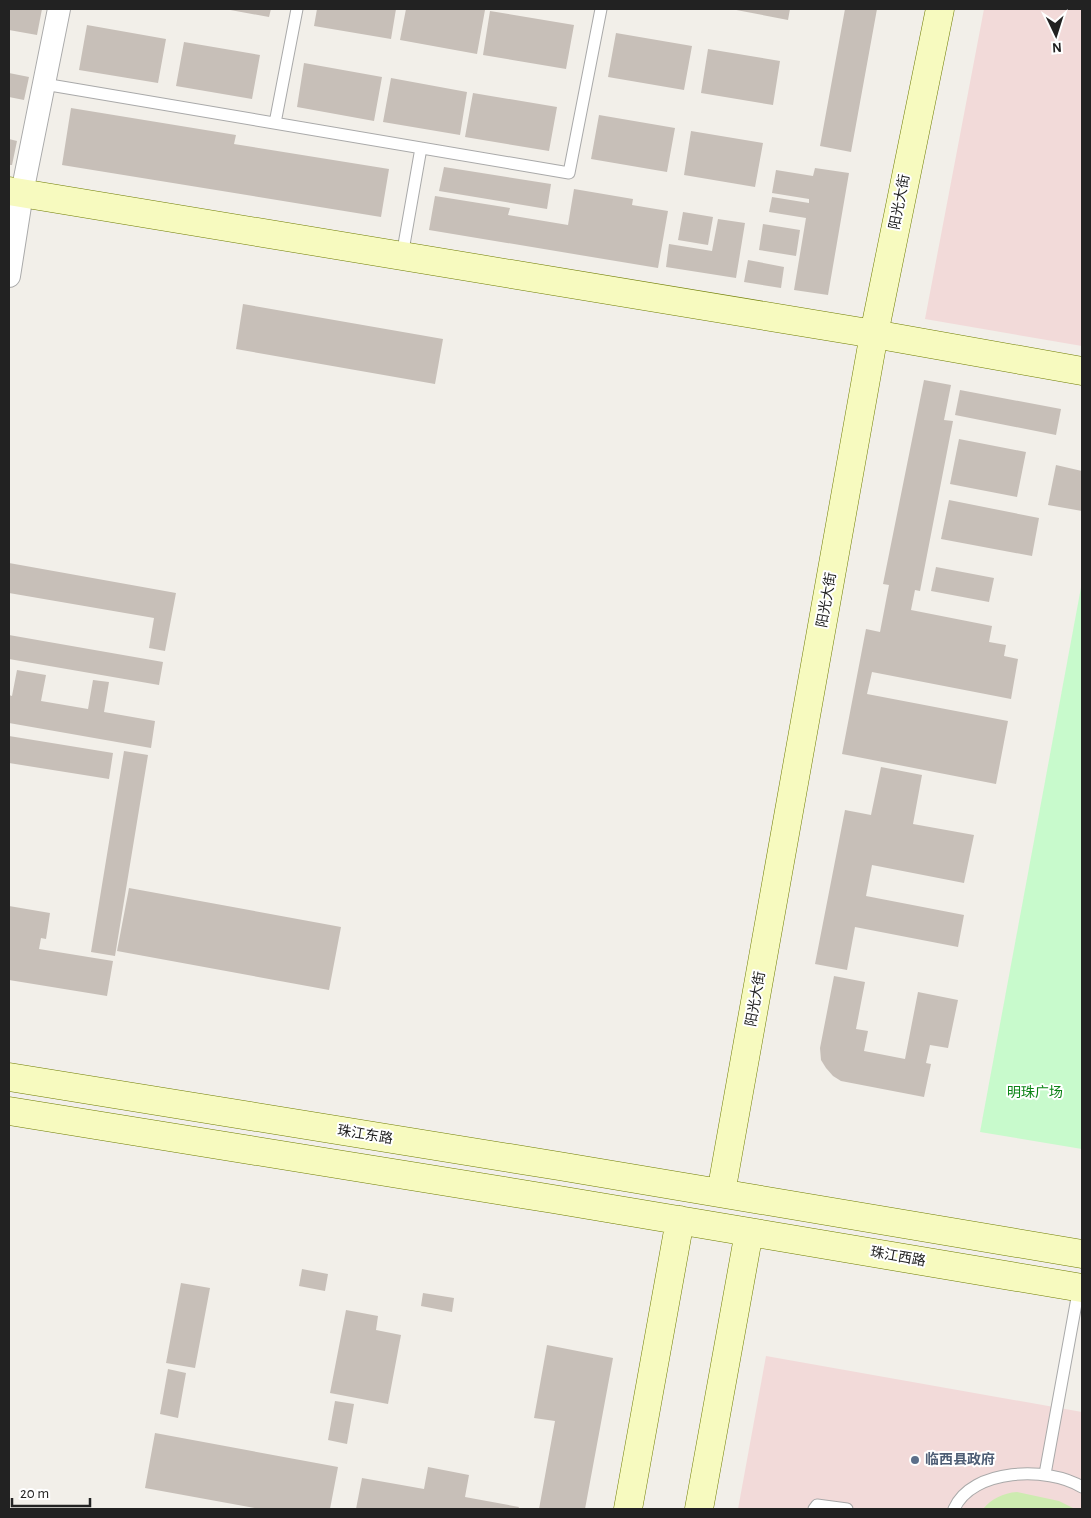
<svg xmlns="http://www.w3.org/2000/svg" width="1091" height="1518" font-family="'Alegreya Sans','Noto Sans SC',sans-serif">
<rect width="100%" height="100%" fill="#f2efe9"/>
<!-- commercial -->
<path fill="#f2dad9" d="M 984,9 L 1082,9 L 1082,346 L 925,319 Z
M 766,1356 L 1082,1412 L 1082,1509 L 738,1509 Z"/>
<!-- grass -->
<path fill="#cdebb0" d="M 1017,1492 L 1059,1501 L 1075,1509 L 983,1509 C 991,1499 1003,1493 1017,1492 Z"/>
<!-- park -->
<path fill="#c8facc" d="M 1082,582 L 1082,1149 L 980,1132 Z"/>
<!-- building -->
<path fill="#c7bfb8" d="M 9,9 L 42,9 L 37,35 L 9,30 Z
M 225,9 L 271,9 L 269,17 Z
M 317,9 L 396,9 L 391,39 L 314,26 Z
M 406,9 L 485,10 L 477,54 L 400,40 Z
M 731,9 L 790,9 L 788,20 Z
M 845,9 L 877,9 L 851,152 L 820,146 Z
M 490,11 L 574,25 L 566,69 L 483,55 Z
M 87,25 L 166,39 L 158,83 L 79,70 Z
M 616,33 L 692,46 L 684,90 L 608,77 Z
M 184,42 L 260,55 L 252,99 L 176,86 Z
M 708,49 L 780,61 L 773,105 L 701,93 Z
M 304,63 L 382,77 L 374,121 L 297,107 Z
M 9,73 L 29,77 L 24,100 L 9,97 Z
M 391,78 L 467,92 L 460,135 L 383,122 Z
M 473,93 L 557,107 L 549,151 L 465,137 Z
M 71,108 L 236,135 L 234,144 L 389,169 L 381,217 L 62,165 Z
M 599,115 L 675,128 L 667,172 L 591,159 Z
M 691,131 L 763,143 L 755,187 L 684,175 Z
M 9,139 L 17,141 L 12,165 L 9,165 Z
M 444,167 L 551,184 L 547,209 L 439,191 Z
M 815,168 L 849,173 L 828,295 L 794,290 L 806,218 L 769,212 L 772,197 L 809,203 L 809,199 L 772,193 L 776,170 L 813,176 Z
M 574,189 L 633,199 L 632,205 L 668,211 L 658,268 L 429,230 L 435,196 L 510,208 L 508,215 L 568,225 Z
M 683,212 L 713,217 L 708,245 L 678,240 Z
M 718,219 L 745,223 L 736,278 L 666,267 L 669,244 L 712,251 Z
M 763,224 L 800,230 L 796,256 L 759,250 Z
M 748,260 L 784,267 L 781,288 L 744,282 Z
M 243,304 L 443,339 L 435,384 L 236,349 Z
M 924,380 L 951,385 L 944,420 L 953,421 L 920,591 L 915,590 L 911,610 L 992,626 L 989,642 L 1006,645 L 1004,656 L 1018,659 L 1011,699 L 872,672 L 867,694 L 1008,721 L 996,784 L 842,754 L 866,629 L 880,632 L 889,585 L 883,584 Z
M 960,390 L 1061,409 L 1056,435 L 955,415 Z
M 959,439 L 1026,452 L 1017,497 L 950,484 Z
M 1056,465 L 1082,471 L 1082,511 L 1048,505 Z
M 949,500 L 1039,518 L 1032,556 L 941,539 Z
M 9,563 L 176,593 L 165,651 L 149,648 L 154,618 L 9,593 Z
M 936,567 L 994,578 L 989,602 L 931,591 Z
M 9,635 L 163,662 L 159,685 L 9,659 Z
M 17,670 L 46,675 L 41,701 L 88,709 L 93,680 L 109,682 L 104,712 L 155,721 L 151,748 L 9,723 L 9,695 L 12,696 Z
M 9,736 L 113,753 L 109,779 L 9,763 Z
M 124,751 L 148,755 L 115,956 L 91,952 Z
M 881,767 L 922,775 L 913,824 L 974,835 L 964,883 L 872,865 L 866,896 L 964,915 L 958,947 L 855,927 L 847,970 L 815,964 L 845,810 L 871,815 Z
M 129,888 L 341,927 L 329,990 L 117,951 Z
M 9,906 L 50,913 L 46,939 L 41,938 L 39,949 L 113,961 L 107,996 L 9,980 Z
M 834,976 L 865,982 L 856,1029 L 868,1031 L 864,1051 L 905,1059 L 918,992 L 958,1000 L 948,1048 L 930,1045 L 926,1063 L 931,1064 L 924,1097 L 841,1081 L 833,1076 L 826,1068 L 821,1060 L 820,1048 Z
M 302,1269 L 328,1274 L 325,1291 L 299,1286 Z
M 181,1283 L 210,1288 L 195,1368 L 166,1363 Z
M 423,1293 L 454,1298 L 452,1312 L 421,1306 Z
M 346,1310 L 378,1316 L 376,1330 L 401,1335 L 388,1404 L 330,1393 Z
M 547,1345 L 613,1358 L 585,1509 L 539,1509 L 555,1421 L 534,1418 Z
M 168,1369 L 186,1373 L 178,1418 L 160,1414 Z
M 335,1401 L 354,1404 L 347,1444 L 328,1440 Z
M 155,1433 L 338,1467 L 330,1509 L 260,1509 L 145,1488 Z
M 428,1467 L 469,1475 L 465,1497 L 519,1507 L 518,1509 L 356,1509 L 362,1478 L 424,1489 Z"/>
<g fill="none" stroke-linecap="round" stroke-linejoin="round">
<!-- lane casing -->
<g stroke="#a9a9a9" stroke-width="13">
<path id="lane" d="M 44,84 L 569,173 L 601,9
M 275,123 L 297,9
M 402,256 L 421,148
M 1045,1474 L 1079,1287
M 814,1509 L 817,1505 L 847,1509
M 954,1509 C 972,1468 1048,1466 1082,1487"/>
</g>
<!-- street casing -->
<g stroke="#a9a9a9" stroke-width="24">
<path id="street" d="M 9,276 L 22,193 L 59,9"/>
</g>
<!-- secondary casing -->
<g stroke="#707d05" stroke-width="29">
<path id="secondary" d="M 9,191 L 874,334 L 1082,371
M 9,1077 L 559,1166 L 1082,1254
M 9,1111 L 553,1199 L 1082,1288
M 721,1193 L 874,334 L 940,9
M 628,1509 L 680,1220
M 699,1509 L 749,1232"/>
</g>
<!-- lane -->
<use href="#lane" stroke="#fff" stroke-width="11"/>
<!-- street -->
<use href="#street" stroke="#fff" stroke-width="22"/>
<!-- secondary -->
<use href="#secondary" stroke="#f7fabf" stroke-width="28"/>
</g>
<!-- markers -->
<circle fill="#5c6f8a" stroke="#fff" stroke-width="2" cx="915" cy="1460" r="5"/>
<g text-anchor="middle" dominant-baseline="central" stroke-width="4" stroke-linejoin="round" paint-order="stroke">
<!-- street labels -->
<g font-size="14" fill="#222" stroke="#fff">
<text transform="translate(900 202) rotate(-79)">阳光大街</text>
<text transform="translate(827 600) rotate(-80)">阳光大街</text>
<text transform="translate(756 999) rotate(-80)">阳光大街</text>
<text transform="translate(365 1135) rotate(9)">珠江东路</text>
<text transform="translate(898 1257) rotate(10)">珠江西路</text>
</g>
<!-- park labels -->
<g font-size="14" fill="#0c8416" stroke="#fff">
<text x="1035" y="1093">明珠广场</text>
</g>
<!-- service labels -->
<g font-size="14" font-weight="bold" fill="#4e5e75" stroke="#fff" text-anchor="start">
<text x="925" y="1460">临西县政府</text>
</g>
</g>
<!-- border -->
<rect width="1091" height="1518" fill="none" stroke="#222222" stroke-width="20"/>
<!-- north arrow -->
<g transform="translate(1056 35) rotate(176)" stroke="#ffffff" stroke-width="4" paint-order="stroke">
<path d="M0-4L9 19L0 12L-9 19Z" fill="#222222"/>
<text y="-8" font-size="14" font-weight="bold" text-anchor="middle" fill="#222222">N</text>
</g>
<!-- scale -->
<path d="M12 1498v8h78v-8" fill="none" stroke="#222222" stroke-width="2.5"/>
<text x="20" y="1498" font-size="15" fill="#222222" stroke="#ffffff" stroke-width="4" paint-order="stroke">20 m</text>
</svg>
